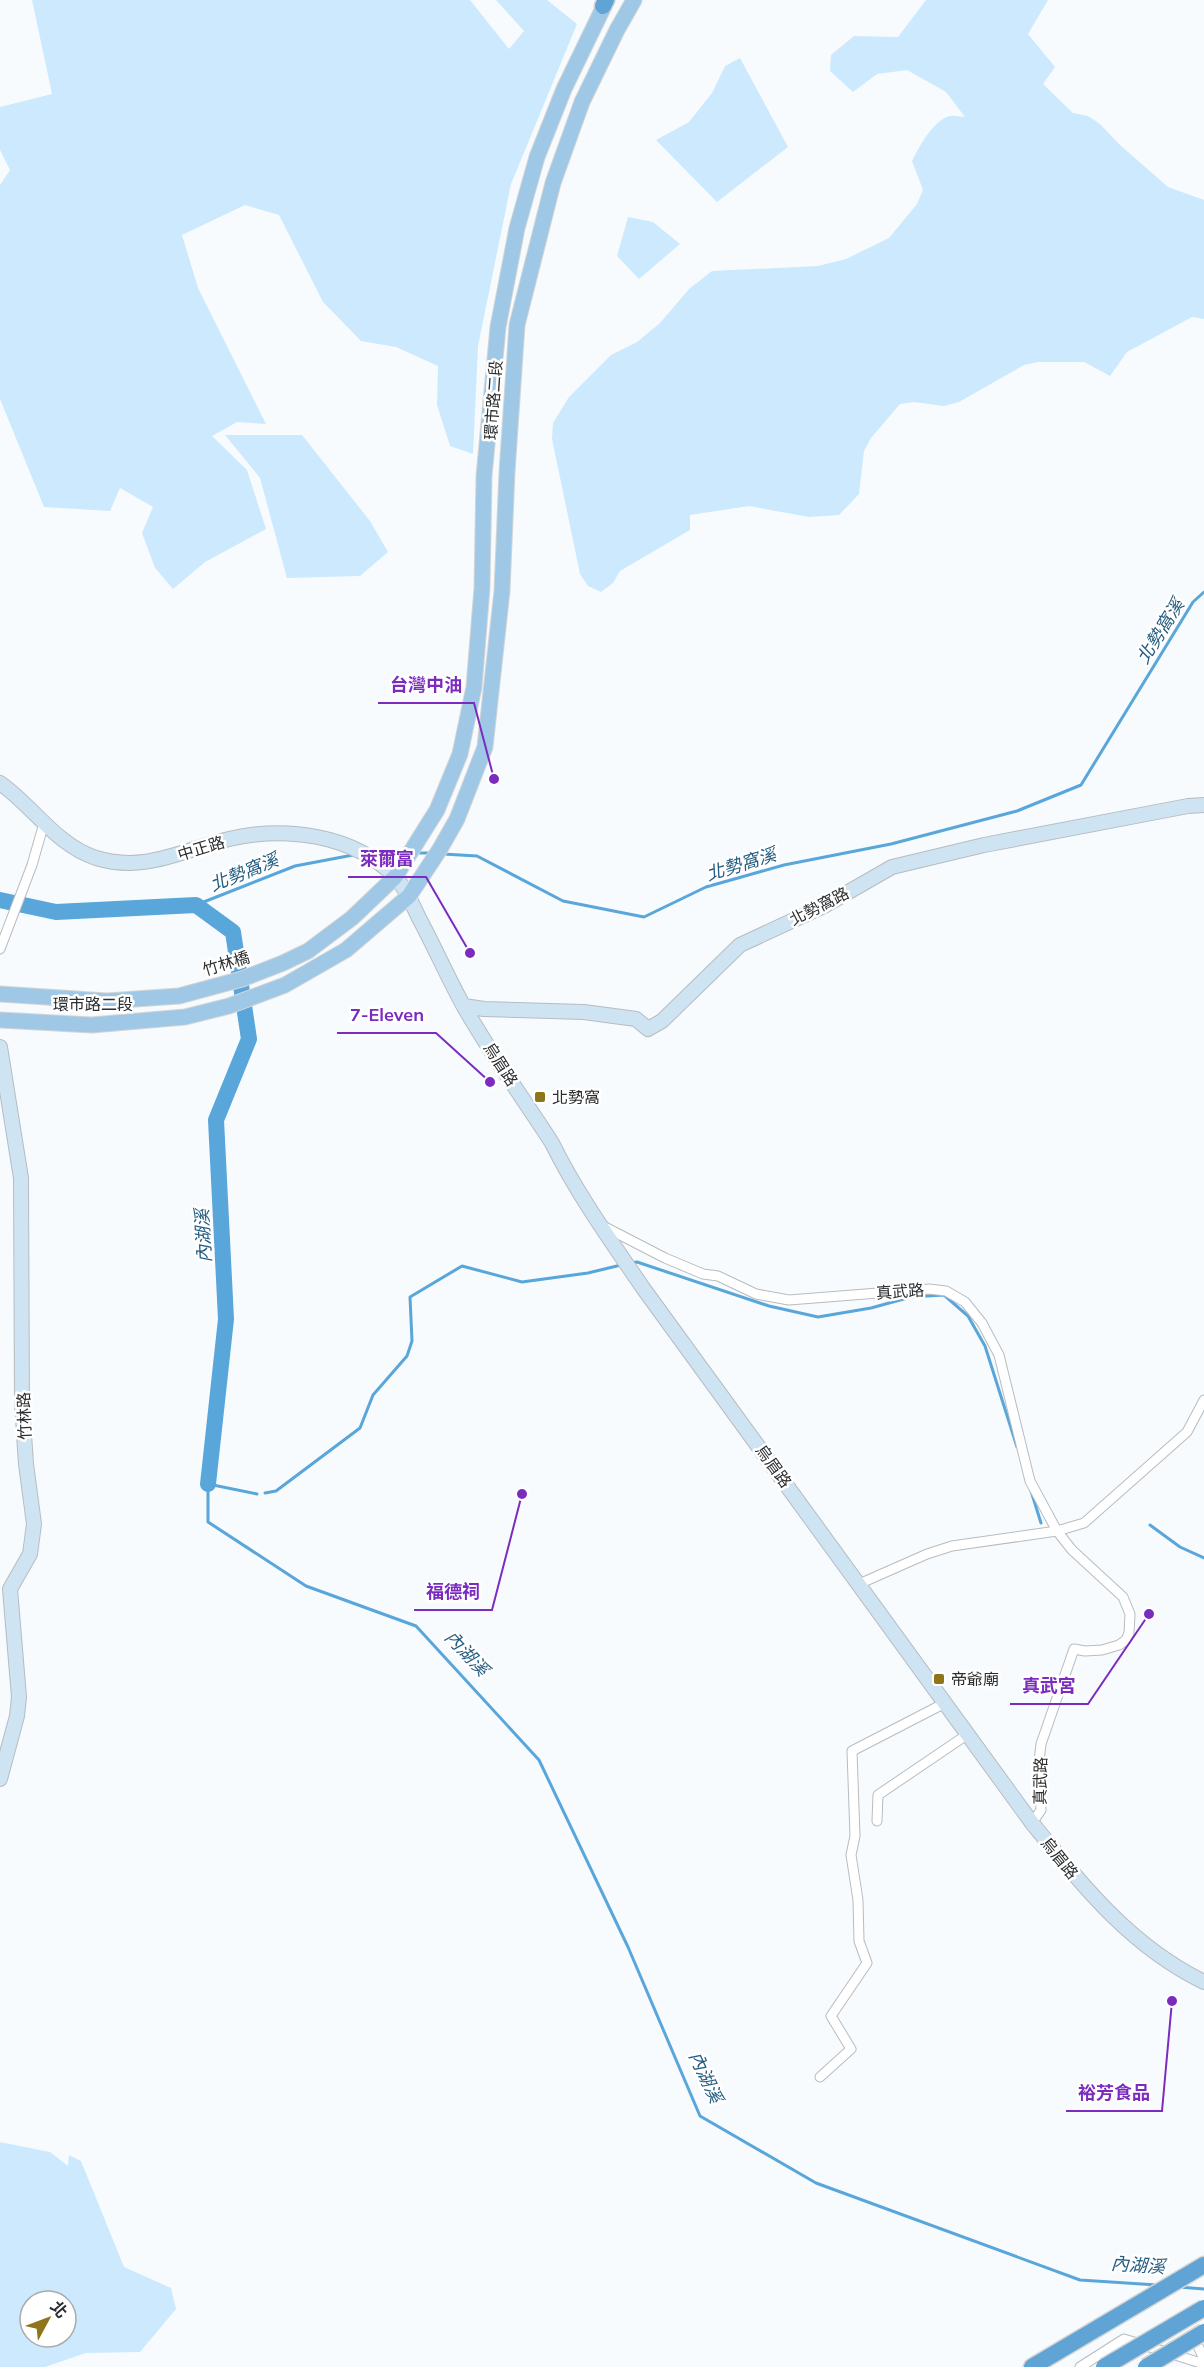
<svg xmlns="http://www.w3.org/2000/svg" width="1204" height="2367" font-family="Mulish,'Noto Sans TC',sans-serif">
<rect width="100%" height="100%" fill="#f7fbfe"/>
<!-- green -->
<path fill="#cde9fe" fill-rule="evenodd" d="M 32,0 L 470,0 L 509,49 L 524,31 L 496,0 L 547,0 L 577,24 L 511,184 L 478,346 L 473,454 L 450,446 L 437,405 L 438,366 L 396,347 L 361,341 L 323,302 L 279,215 L 245,205 L 182,235 L 198,288 L 266,424 L 237,422 L 212,436 L 247,470 L 266,529 L 205,562 L 173,589 L 155,568 L 142,533 L 153,507 L 120,488 L 110,511 L 44,507 L 0,399 L 0,185 L 10,170 L 0,150 L 0,107 L 52,94 Z
M 926,0 L 1048,0 L 1028,34 L 1055,67 L 1043,84 L 1073,113 L 1088,116 L 1100,124 L 1120,145 L 1168,187 L 1204,200 L 1204,319 L 1192,317 L 1127,352 L 1110,376 L 1084,362 L 1038,362 L 1024,365 L 959,402 L 944,406 L 914,402 L 900,404 L 871,438 L 864,451 L 859,494 L 839,515 L 809,517 L 749,506 L 690,515 L 690,530 L 620,571 L 613,583 L 601,592 L 588,586 L 580,574 L 552,439 L 553,423 L 569,397 L 611,355 L 637,342 L 660,323 L 689,289 L 712,271 L 818,266 L 846,259 L 889,238 L 917,204 L 923,190 L 912,161 C 919,147 933,120 950,116 C 954,115 961,117 965,117 L 946,92 L 907,70 L 877,74 L 853,92 L 830,71 L 831,55 L 854,36 L 898,37 Z
M 740,58 L 788,147 L 717,202 L 656,140 L 689,122 L 712,93 L 725,66 Z
M 628,217 L 653,222 L 680,244 L 639,279 L 617,256 Z
M 225,435 L 302,435 L 370,521 L 388,552 L 360,576 L 287,578 L 260,478 Z
M 0,2142 L 50,2152 L 68,2166 L 69,2155 L 81,2161 L 124,2267 L 171,2288 L 176,2309 L 140,2352 L 86,2353 L 45,2367 L 0,2367 ZM 30,2301 L 66,2301 L 66,2337 L 30,2337 Z"/>
<g fill="none" stroke-linecap="round" stroke-linejoin="round">
<!-- stream -->
<path stroke="#59a6db" stroke-width="3" d="M 368,852 L 404,852
M 416,853 L 430,853
M 443,854 L 477,856 L 563,901 L 644,917 L 706,887 L 784,865 L 891,844 L 1017,811 L 1081,785 L 1193,602 L 1204,592
M 196,905 L 295,866 L 353,855
M 630,1263 L 637,1262 L 769,1306 L 818,1317 L 871,1308 L 911,1297 L 944,1295 L 968,1316 L 985,1346 L 1017,1447
M 1031,1491 L 1041,1523
M 265,1493 L 276,1491 L 360,1428 L 373,1395 L 407,1356 L 412,1341 L 410,1297 L 462,1266 L 522,1282 L 588,1273 L 621,1265
M 257,1494 L 208,1484 L 208,1522 L 306,1586 L 416,1626 L 539,1760 L 628,1947 L 700,2116 L 816,2183 L 1080,2280 L 1157,2285
M 1150,1525 L 1180,1547 L 1204,1558
M 1179,2287 L 1204,2289"/>
<!-- river -->
<path stroke="#59a6db" stroke-width="16" d="M 0,900 L 56,912 L 196,905 L 233,932 L 249,1039 L 216,1120 L 226,1319 L 208,1484"/>
<!-- street casing -->
<g stroke="#b6bcc1" stroke-width="11">
<path id="street" d="M 0,949 L 32,865 L 44,823
M 601,1225 L 665,1258 L 703,1274 L 718,1276 L 756,1294 L 789,1300 L 929,1289 L 946,1291 L 965,1302 L 982,1323 L 999,1355 L 1030,1481 L 1057,1531 L 1072,1550 L 1123,1597 L 1130,1614 L 1129,1633 L 1126,1640 L 1119,1645 L 1102,1650 L 1085,1651 L 1074,1649 L 1041,1744 L 1039,1761 L 1041,1810 L 1032,1823
M 859,1584 L 927,1554 L 952,1546 L 1057,1531 L 1084,1523 L 1187,1432 L 1204,1400
M 877,1821 L 878,1795 L 968,1734
M 820,2077 L 851,2049 L 831,2016 L 867,1963 L 859,1941 L 858,1900 L 851,1855 L 855,1836 L 852,1751 L 945,1703
M 1197,2344 L 1204,2359
M 1080,2367 L 1124,2339 L 1204,2364"/>
</g>
<!-- secondary casing -->
<g stroke="#b6bcc1" stroke-width="16">
<path id="secondary" d="M 0,783 C 33,806 56,845 96,858 C 146,873 182,850 229,839 C 285,826 353,834 395,877 C 406,888 413,906 420,920 C 435,948 448,978 463,1005 C 490,1053 523,1098 552,1143 C 577,1194 611,1241 643,1288 L 1032,1823 C 1083,1886 1130,1946 1204,1982
M 464,1006 L 484,1009 L 584,1012 L 636,1019 L 648,1029 L 662,1021 L 740,945 L 824,906 L 892,867 L 984,845 L 1188,806 L 1204,805
M 0,1047 L 21,1178 L 22,1404 L 26,1464 L 34,1524 L 30,1554 L 10,1589 L 19,1697 L 17,1716 L 0,1779"/>
</g>
<!-- primary casing -->
<g stroke="#d5d5d5" stroke-width="17">
<path id="primary" d="M 0,994 L 107,1001 L 179,996 L 242,979 L 283,963 L 308,951 L 352,918 L 395,877 L 437,810 L 460,754 L 474,687 L 482,588 L 484,476 L 498,327 L 517,228 L 537,157 L 564,89 L 607,0
M 0,1020 L 92,1025 L 185,1017 L 229,1006 L 285,985 L 346,950 L 409,896 L 440,849 L 457,819 L 485,747 L 502,591 L 507,472 L 517,325 L 553,183 L 582,102 L 617,30 L 634,0"/>
</g>
<!-- highway casing -->
<g stroke="#d5d5d5" stroke-width="19">
<path id="highway" d="M 603,6 L 606,0
M 1032,2367 L 1204,2265"/>
</g>
<!-- street -->
<use href="#street" stroke="#fff" stroke-width="9"/>
<!-- secondary -->
<use href="#secondary" stroke="#cfe4f2" stroke-width="14"/>
<!-- primary -->
<use href="#primary" stroke="#9fc8e6" stroke-width="15"/>
<!-- highway -->
<use href="#highway" stroke="#5fa4d5" stroke-width="16"/>
<!-- highway-bridge casing -->
<g stroke="#d5d5d5" stroke-width="19" stroke-linecap="butt">
<path id="highway-bridge" d="M 1104,2367 L 1204,2308
M 1146,2367 L 1204,2332"/>
</g>
<!-- highway-bridge -->
<use href="#highway-bridge" stroke="#5fa4d5" stroke-width="16"/>
</g>
<!-- markers -->
<g fill="#8f7419" stroke="#fff" stroke-width="2">
<rect x="534" y="1091" width="12" height="12" rx="3"/>
<rect x="933" y="1673" width="12" height="12" rx="3"/>
</g>
<g text-anchor="middle" dominant-baseline="central" stroke-width="5" stroke-linejoin="round" paint-order="stroke">
<!-- street labels -->
<g font-size="16" fill="#2b2d2f" stroke="#fff">
<text transform="translate(493 400) rotate(-86)">環市路二段</text>
<text transform="translate(201 848) rotate(-17)">中正路</text>
<text transform="translate(819 906) rotate(-27)">北勢窩路</text>
<text transform="translate(226 963) rotate(-17)">竹林橋</text>
<text x="93" y="1004">環市路二段</text>
<text transform="translate(501 1064) rotate(57)">烏眉路</text>
<text transform="translate(900 1291) rotate(-4)">真武路</text>
<text transform="translate(24 1416) rotate(-92)">竹林路</text>
<text transform="translate(774 1466) rotate(54)">烏眉路</text>
<text transform="translate(1040 1781) rotate(-89)">真武路</text>
<text transform="translate(1060 1858) rotate(51)">烏眉路</text>
</g>
<!-- poi labels -->
<g font-size="16" fill="#2b2d2f" stroke="#fff" text-anchor="start">
<text x="552" y="1097">北勢窩</text>
<text x="951" y="1679">帝爺廟</text>
</g>
<!-- water labels -->
<g font-size="18" font-style="italic" fill="#245d81" stroke="#fff">
<text transform="translate(1160 631) rotate(-58)">北勢窩溪</text>
<text transform="translate(741 864) rotate(-17)">北勢窩溪</text>
<text transform="translate(244 872) rotate(-22)">北勢窩溪</text>
<text transform="translate(203 1236) rotate(-93)">內湖溪</text>
<text transform="translate(467 1653) rotate(47)">內湖溪</text>
<text transform="translate(706 2077) rotate(65)">內湖溪</text>
<text transform="translate(1138 2265) rotate(4)">內湖溪</text>
</g>
</g>
<!-- callouts -->
<path fill="none" stroke="#7b2cbf" stroke-width="2" d="M494 779L474 703H378M470 953L426 877H348M490 1082L436 1033H337M522 1494L492 1610H414M1149 1614L1088 1704H1010M1172 2001L1162 2111H1066"/>
<g fill="#7b2cbf" stroke="#fff" stroke-width="2">
<circle cx="494" cy="779" r="6"/>
<circle cx="470" cy="953" r="6"/>
<circle cx="490" cy="1082" r="6"/>
<circle cx="522" cy="1494" r="6"/>
<circle cx="1149" cy="1614" r="6"/>
<circle cx="1172" cy="2001" r="6"/>
</g>
<g font-size="18" text-anchor="middle" font-weight="bold" fill="#7b2cbf" stroke="#fff" stroke-width="5" stroke-linejoin="round" paint-order="stroke">
<text x="426" y="691">台灣中油</text>
<text x="387" y="865">萊爾富</text>
<text x="387" y="1021">7-Eleven</text>
<text x="453" y="1598">福德祠</text>
<text x="1049" y="1692">真武宮</text>
<text x="1114" y="2099">裕芳食品</text>
</g>
<!-- north arrow -->
<g transform="translate(48 2319) rotate(49)"><circle r="28" fill="#ffffff" stroke="#aaabac" stroke-width="1.5"/>
<path d="M0-4.5L10 22L0 15L-10 22Z" fill="#8f7419"/>
<text y="-9" font-size="16" font-weight="bold" text-anchor="middle" fill="#2b2d2f">北</text>
</g>
</svg>
